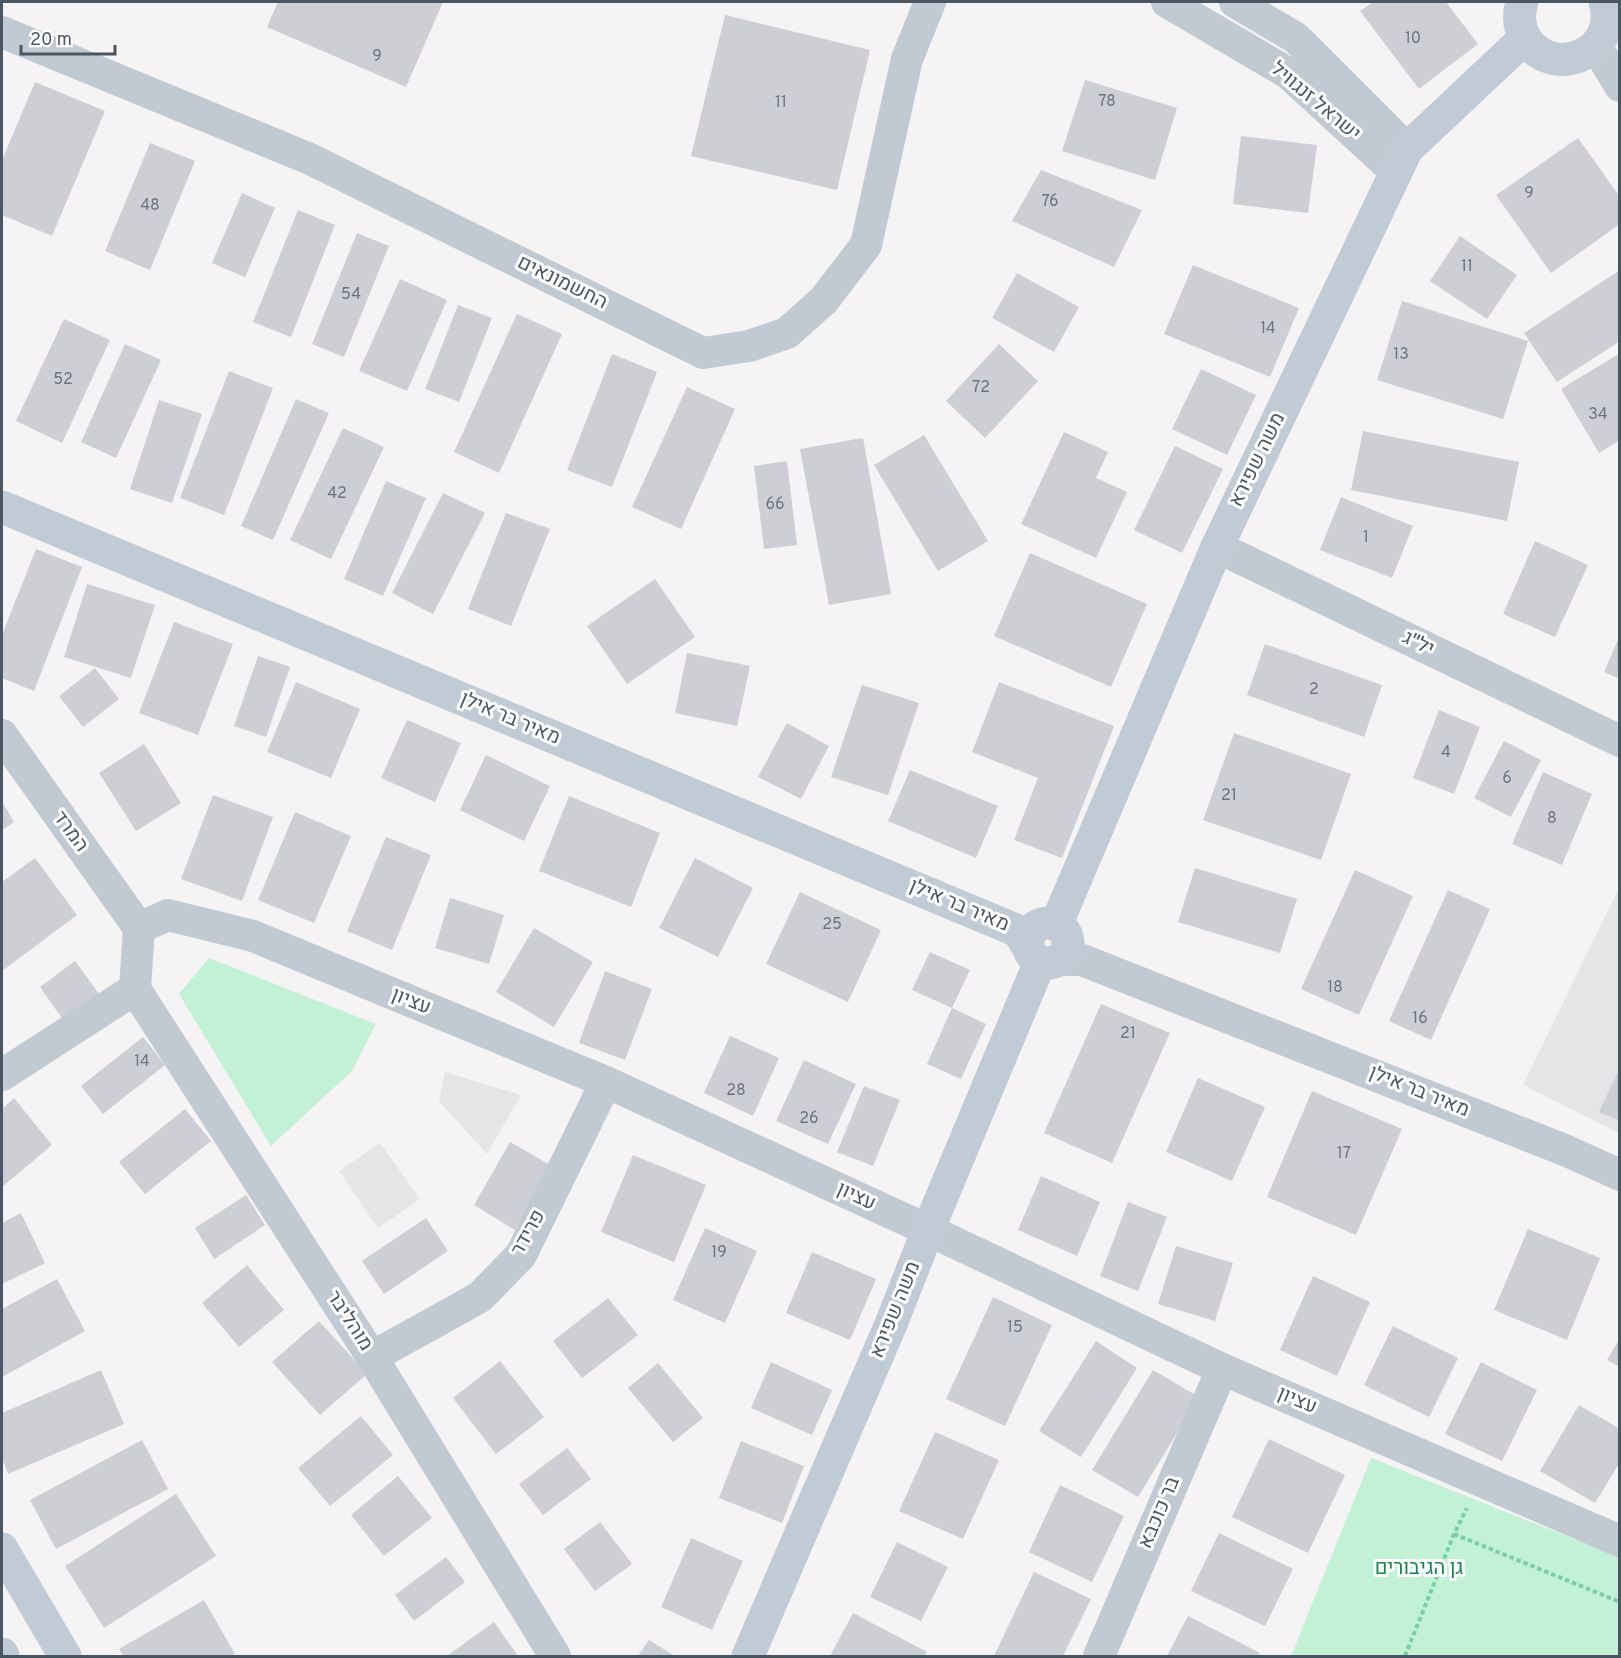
<svg xmlns="http://www.w3.org/2000/svg" width="1621" height="1658" font-family="Overpass,Heebo,sans-serif">
<rect width="100%" height="100%" fill="#f5f3f3"/>
<!-- education -->
<path fill="#e6e4e5" d="M 1619,888 L 1619,1133 L 1523,1085 Z
M 445,1072 L 521,1095 L 487,1154 L 439,1101 Z
M 380,1143 L 420,1199 L 378,1228 L 339,1171 Z"/>
<!-- green -->
<path fill="#c3f1d5" d="M 209,958 L 376,1024 L 352,1071 L 271,1146 L 179,994 Z
M 1371,1458 L 1619,1557 L 1619,1656 L 1291,1656 Z"/>
<!-- building -->
<path fill="#cdcfd5" d="M 278,2 L 443,2 L 406,87 L 267,27 Z
M 1373,2 L 1446,2 L 1478,44 L 1419,89 L 1360,11 Z
M 725,15 L 870,50 L 837,190 L 691,156 Z
M 1085,80 L 1177,108 L 1155,180 L 1062,151 Z
M 35,82 L 105,111 L 52,236 L 2,215 L 2,160 Z
M 1241,136 L 1317,145 L 1308,213 L 1233,204 Z
M 1578,138 L 1620,197 L 1620,224 L 1551,273 L 1496,195 Z
M 150,143 L 195,161 L 150,270 L 105,251 Z
M 1041,170 L 1142,210 L 1114,267 L 1012,221 Z
M 242,193 L 275,208 L 245,277 L 212,263 Z
M 298,210 L 335,225 L 291,337 L 253,322 Z
M 357,233 L 389,246 L 344,357 L 312,344 Z
M 1460,236 L 1517,275 L 1487,319 L 1430,281 Z
M 1193,265 L 1299,308 L 1270,377 L 1164,334 Z
M 1620,270 L 1620,341 L 1557,382 L 1524,333 Z
M 1017,273 L 1079,307 L 1054,352 L 992,318 Z
M 400,279 L 447,300 L 407,391 L 359,371 Z
M 1402,301 L 1528,341 L 1503,419 L 1377,380 Z
M 458,305 L 492,318 L 459,402 L 425,389 Z
M 517,314 L 562,334 L 499,473 L 454,452 Z
M 64,319 L 110,340 L 62,443 L 16,421 Z
M 125,344 L 161,360 L 116,458 L 81,442 Z
M 999,344 L 1038,381 L 985,438 L 946,401 Z
M 1620,353 L 1620,440 L 1599,453 L 1561,389 Z
M 612,354 L 657,372 L 612,487 L 567,470 Z
M 1201,369 L 1256,395 L 1227,455 L 1172,429 Z
M 229,371 L 273,388 L 224,515 L 180,498 Z
M 687,387 L 735,409 L 681,529 L 632,507 Z
M 296,399 L 329,413 L 273,540 L 241,526 Z
M 159,400 L 202,414 L 172,503 L 130,489 Z
M 343,428 L 384,447 L 331,559 L 290,540 Z
M 1363,431 L 1519,462 L 1507,521 L 1351,490 Z
M 1064,432 L 1108,452 L 1096,478 L 1127,492 L 1096,558 L 1021,524 Z
M 924,435 L 988,541 L 938,571 L 874,465 Z
M 863,438 L 891,594 L 829,605 L 800,449 Z
M 1175,446 L 1223,469 L 1182,553 L 1134,530 Z
M 787,461 L 797,545 L 764,549 L 754,466 Z
M 386,481 L 426,498 L 383,596 L 344,579 Z
M 443,493 L 485,513 L 433,614 L 392,593 Z
M 1341,497 L 1413,526 L 1392,578 L 1320,550 Z
M 506,513 L 550,529 L 511,626 L 468,609 Z
M 1535,541 L 1588,565 L 1555,637 L 1503,614 Z
M 36,549 L 82,567 L 34,691 L 2,678 L 2,635 Z
M 1030,553 L 1147,604 L 1111,687 L 994,636 Z
M 655,579 L 695,637 L 627,684 L 587,626 Z
M 87,584 L 155,605 L 131,678 L 64,657 Z
M 174,622 L 233,644 L 198,735 L 139,713 Z
M 1620,635 L 1620,679 L 1604,672 Z
M 1265,644 L 1382,685 L 1364,737 L 1247,695 Z
M 687,653 L 750,666 L 737,726 L 675,713 Z
M 258,656 L 290,667 L 266,737 L 234,726 Z
M 95,668 L 119,699 L 83,727 L 59,696 Z
M 296,682 L 360,709 L 331,778 L 267,752 Z
M 999,682 L 1114,726 L 1062,858 L 1014,840 L 1038,778 L 972,752 Z
M 862,685 L 919,703 L 888,795 L 831,777 Z
M 1439,710 L 1480,727 L 1454,794 L 1413,778 Z
M 407,720 L 461,743 L 435,802 L 381,778 Z
M 787,723 L 829,746 L 801,799 L 758,777 Z
M 1234,733 L 1351,774 L 1321,860 L 1203,820 Z
M 1504,741 L 1541,760 L 1511,817 L 1474,798 Z
M 144,744 L 181,803 L 136,831 L 99,773 Z
M 486,755 L 550,786 L 524,841 L 460,810 Z
M 910,770 L 998,806 L 976,858 L 888,821 Z
M 1543,772 L 1592,794 L 1562,865 L 1512,844 Z
M 213,795 L 273,817 L 242,901 L 181,879 Z
M 569,796 L 660,833 L 631,907 L 539,871 Z
M 2,801 L 14,822 L 2,830 Z
M 295,812 L 351,836 L 314,923 L 258,900 Z
M 386,837 L 431,855 L 392,950 L 347,931 Z
M 35,858 L 77,915 L 2,971 L 2,882 Z
M 695,858 L 753,888 L 718,957 L 659,928 Z
M 1195,868 L 1297,899 L 1280,953 L 1178,922 Z
M 1355,870 L 1413,896 L 1359,1015 L 1301,989 Z
M 1448,890 L 1490,909 L 1431,1040 L 1389,1021 Z
M 800,892 L 881,930 L 848,1002 L 766,964 Z
M 450,898 L 504,915 L 489,964 L 435,948 Z
M 534,928 L 593,962 L 554,1027 L 496,992 Z
M 930,952 L 970,970 L 952,1008 L 912,990 Z
M 75,961 L 100,995 L 64,1021 L 40,987 Z
M 605,971 L 652,989 L 625,1060 L 579,1043 Z
M 1101,1004 L 1170,1033 L 1112,1163 L 1044,1133 Z
M 952,1008 L 986,1024 L 961,1079 L 927,1064 Z
M 730,1036 L 779,1058 L 753,1116 L 704,1093 Z
M 143,1037 L 165,1065 L 103,1114 L 81,1086 Z
M 804,1060 L 856,1084 L 828,1144 L 776,1121 Z
M 1620,1067 L 1620,1121 L 1599,1112 Z
M 1198,1078 L 1265,1107 L 1232,1181 L 1166,1152 Z
M 864,1086 L 900,1100 L 873,1166 L 837,1152 Z
M 1312,1091 L 1402,1129 L 1356,1235 L 1267,1197 Z
M 14,1098 L 52,1145 L 2,1187 L 2,1109 Z
M 185,1109 L 211,1141 L 145,1194 L 119,1162 Z
M 510,1142 L 552,1166 L 515,1230 L 474,1205 Z
M 633,1155 L 706,1185 L 674,1262 L 601,1232 Z
M 1041,1176 L 1100,1202 L 1077,1256 L 1018,1230 Z
M 246,1195 L 265,1225 L 214,1259 L 195,1228 Z
M 1128,1202 L 1167,1217 L 1138,1291 L 1100,1276 Z
M 21,1213 L 45,1263 L 2,1284 L 2,1223 Z
M 426,1218 L 448,1251 L 384,1294 L 362,1261 Z
M 705,1228 L 757,1251 L 725,1323 L 673,1300 Z
M 1528,1229 L 1600,1258 L 1567,1340 L 1494,1310 Z
M 1176,1246 L 1233,1263 L 1215,1321 L 1158,1304 Z
M 812,1252 L 876,1279 L 850,1340 L 786,1313 Z
M 247,1265 L 284,1310 L 239,1347 L 202,1303 Z
M 1313,1276 L 1370,1302 L 1337,1376 L 1280,1350 Z
M 57,1279 L 85,1331 L 2,1377 L 2,1309 Z
M 993,1297 L 1052,1325 L 1005,1426 L 946,1399 Z
M 608,1298 L 638,1335 L 582,1378 L 553,1341 Z
M 319,1321 L 367,1374 L 320,1415 L 272,1362 Z
M 1393,1326 L 1458,1358 L 1429,1417 L 1364,1385 Z
M 1620,1338 L 1620,1367 L 1607,1360 Z
M 1096,1341 L 1137,1368 L 1081,1457 L 1039,1431 Z
M 500,1361 L 544,1417 L 496,1454 L 453,1398 Z
M 771,1362 L 832,1390 L 812,1435 L 751,1408 Z
M 1481,1362 L 1537,1390 L 1502,1461 L 1445,1434 Z
M 658,1363 L 703,1418 L 673,1442 L 628,1388 Z
M 101,1370 L 124,1424 L 8,1474 L 2,1458 L 2,1413 Z
M 1153,1370 L 1199,1397 L 1138,1497 L 1092,1470 Z
M 1579,1405 L 1620,1429 L 1620,1462 L 1595,1503 L 1540,1471 Z
M 361,1416 L 393,1455 L 330,1506 L 298,1468 Z
M 935,1432 L 999,1460 L 963,1539 L 899,1511 Z
M 1269,1439 L 1345,1475 L 1308,1553 L 1232,1517 Z
M 142,1440 L 168,1489 L 56,1549 L 30,1500 Z
M 741,1441 L 804,1466 L 782,1523 L 719,1498 Z
M 567,1448 L 591,1479 L 543,1515 L 519,1484 Z
M 398,1476 L 432,1518 L 384,1556 L 351,1515 Z
M 1060,1485 L 1124,1516 L 1092,1582 L 1029,1552 Z
M 176,1494 L 216,1556 L 104,1628 L 65,1566 Z
M 600,1522 L 632,1564 L 595,1591 L 564,1549 Z
M 1219,1533 L 1293,1569 L 1265,1626 L 1191,1591 Z
M 691,1538 L 743,1561 L 712,1630 L 661,1607 Z
M 897,1542 L 948,1567 L 921,1621 L 870,1597 Z
M 446,1557 L 465,1582 L 414,1621 L 395,1595 Z
M 1034,1572 L 1091,1599 L 1063,1656 L 994,1656 Z
M 204,1600 L 235,1654 L 230,1656 L 124,1656 L 119,1649 Z
M 853,1613 L 927,1652 L 925,1656 L 830,1656 Z
M 1188,1616 L 1260,1653 L 1258,1656 L 1167,1656 Z
M 494,1622 L 518,1656 L 447,1656 Z
M 649,1640 L 675,1656 L 638,1656 Z"/>
<g fill="none" stroke-linecap="round" stroke-linejoin="round">
<!-- path -->
<path stroke="#7ad0a6" stroke-width="4" stroke-dasharray="4.5 3" stroke-linecap="butt" d="M 1454,1534 L 1620,1602
M 1405,1656 L 1454,1534 L 1467,1508"/>
<!-- street -->
<path stroke="#c1cad2" stroke-width="32" d="M 1167,2 L 1288,73 L 1396,172
M 1235,2 L 1296,38 L 1407,149
M 2,32 L 310,159 L 703,353 L 749,346 L 787,333 L 824,300 L 866,245 L 907,59 L 930,2
M 1596,46 L 1620,86
M 1217,547 L 1620,741
M 2,735 L 139,928
M 1060,960 L 1082,960 L 1567,1151 L 1620,1175
M 135,989 L 139,928 L 168,915 L 253,936 L 606,1082 L 928,1230 L 1222,1369 L 1620,1541
M 135,989 L 372,1357 L 555,1656
M 2,1075 L 135,989
M 372,1357 L 480,1297 L 521,1255 L 606,1082
M 1099,1656 L 1222,1369"/>
<!-- secondary -->
<path stroke="#c1cbd6" stroke-width="33" d="M 1522,2 C 1518,15 1519,29 1527,41 C 1557,81 1620,50 1605,2
M 2,507 L 1018,931 L 1028,947
M1028 943a20 20 0 1 1 40 0a20 20 0 1 1-40 0Z
M 1056,925 L 1217,547 L 1407,149 L 1525,38
M 2,1549 L 65,1656
M 2,1654 L 3,1656
M 748,1656 L 891,1324 L 928,1230 L 1040,962"/>
</g>
<g text-anchor="middle" dominant-baseline="central" stroke-width="6" stroke-linejoin="round" paint-order="stroke">
<!-- number labels -->
<g font-size="16" fill="#6b747e">
<text x="1413" y="39">10</text>
<text x="377" y="57">9</text>
<text x="1107" y="102">78</text>
<text x="781" y="103">11</text>
<text x="1529" y="194">9</text>
<text x="1050" y="202">76</text>
<text x="150" y="206">48</text>
<text x="1467" y="267">11</text>
<text x="351" y="295">54</text>
<text x="1268" y="329">14</text>
<text x="1401" y="355">13</text>
<text x="63" y="380">52</text>
<text x="981" y="388">72</text>
<text x="1598" y="415">34</text>
<text x="337" y="494">42</text>
<text x="775" y="505">66</text>
<text x="1366" y="538">1</text>
<text x="1314" y="690">2</text>
<text x="1446" y="753">4</text>
<text x="1507" y="779">6</text>
<text x="1229" y="796">21</text>
<text x="1552" y="819">8</text>
<text x="832" y="925">25</text>
<text x="1335" y="988">18</text>
<text x="1420" y="1019">16</text>
<text x="1128" y="1034">21</text>
<text x="142" y="1062">14</text>
<text x="736" y="1091">28</text>
<text x="809" y="1119">26</text>
<text x="1344" y="1154">17</text>
<text x="719" y="1253">19</text>
<text x="1015" y="1328">15</text>
</g>
<!-- street labels -->
<g font-size="20" fill="#4a5661" stroke="#fff">
<text transform="translate(1315 102) rotate(40)">ישראל זנגוויל</text>
<text transform="translate(562 283) rotate(26)">החשמונאים</text>
<text transform="translate(1258 460) rotate(-64)">משה שפירא</text>
<text transform="translate(1418 644) rotate(26)">יל"ג</text>
<text transform="translate(510 719) rotate(23)">מאיר בר אילן</text>
<text transform="translate(70 832) rotate(54)">המרד</text>
<text transform="translate(959 906) rotate(23)">מאיר בר אילן</text>
<text transform="translate(411 1002) rotate(22)">עציון</text>
<text transform="translate(1419 1092) rotate(22)">מאיר בר אילן</text>
<text transform="translate(856 1197) rotate(25)">עציון</text>
<text transform="translate(529 1233) rotate(-61)">פרידר</text>
<text transform="translate(896 1310) rotate(-68)">משה שפירא</text>
<text transform="translate(349 1321) rotate(57)">מוהליבר</text>
<text transform="translate(1297 1401) rotate(23)">עציון</text>
<text transform="translate(1160 1513) rotate(-67)">בר כוכבא</text>
</g>
<!-- park labels -->
<g font-size="20" fill="#17864f" stroke="#fff">
<text x="1419" y="1569">גן הגיבורים</text>
</g>
</g>
<!-- border -->
<rect width="1621" height="1658" fill="none" stroke="#4a5661" stroke-width="6"/>
<!-- scale -->
<path d="M21 45v9h94v-9" fill="none" stroke="#4a5661" stroke-width="3"/>
<text x="30" y="45" font-size="18" fill="#4a5661" stroke="#ffffff" stroke-width="4.5" paint-order="stroke">20 m</text>
</svg>
